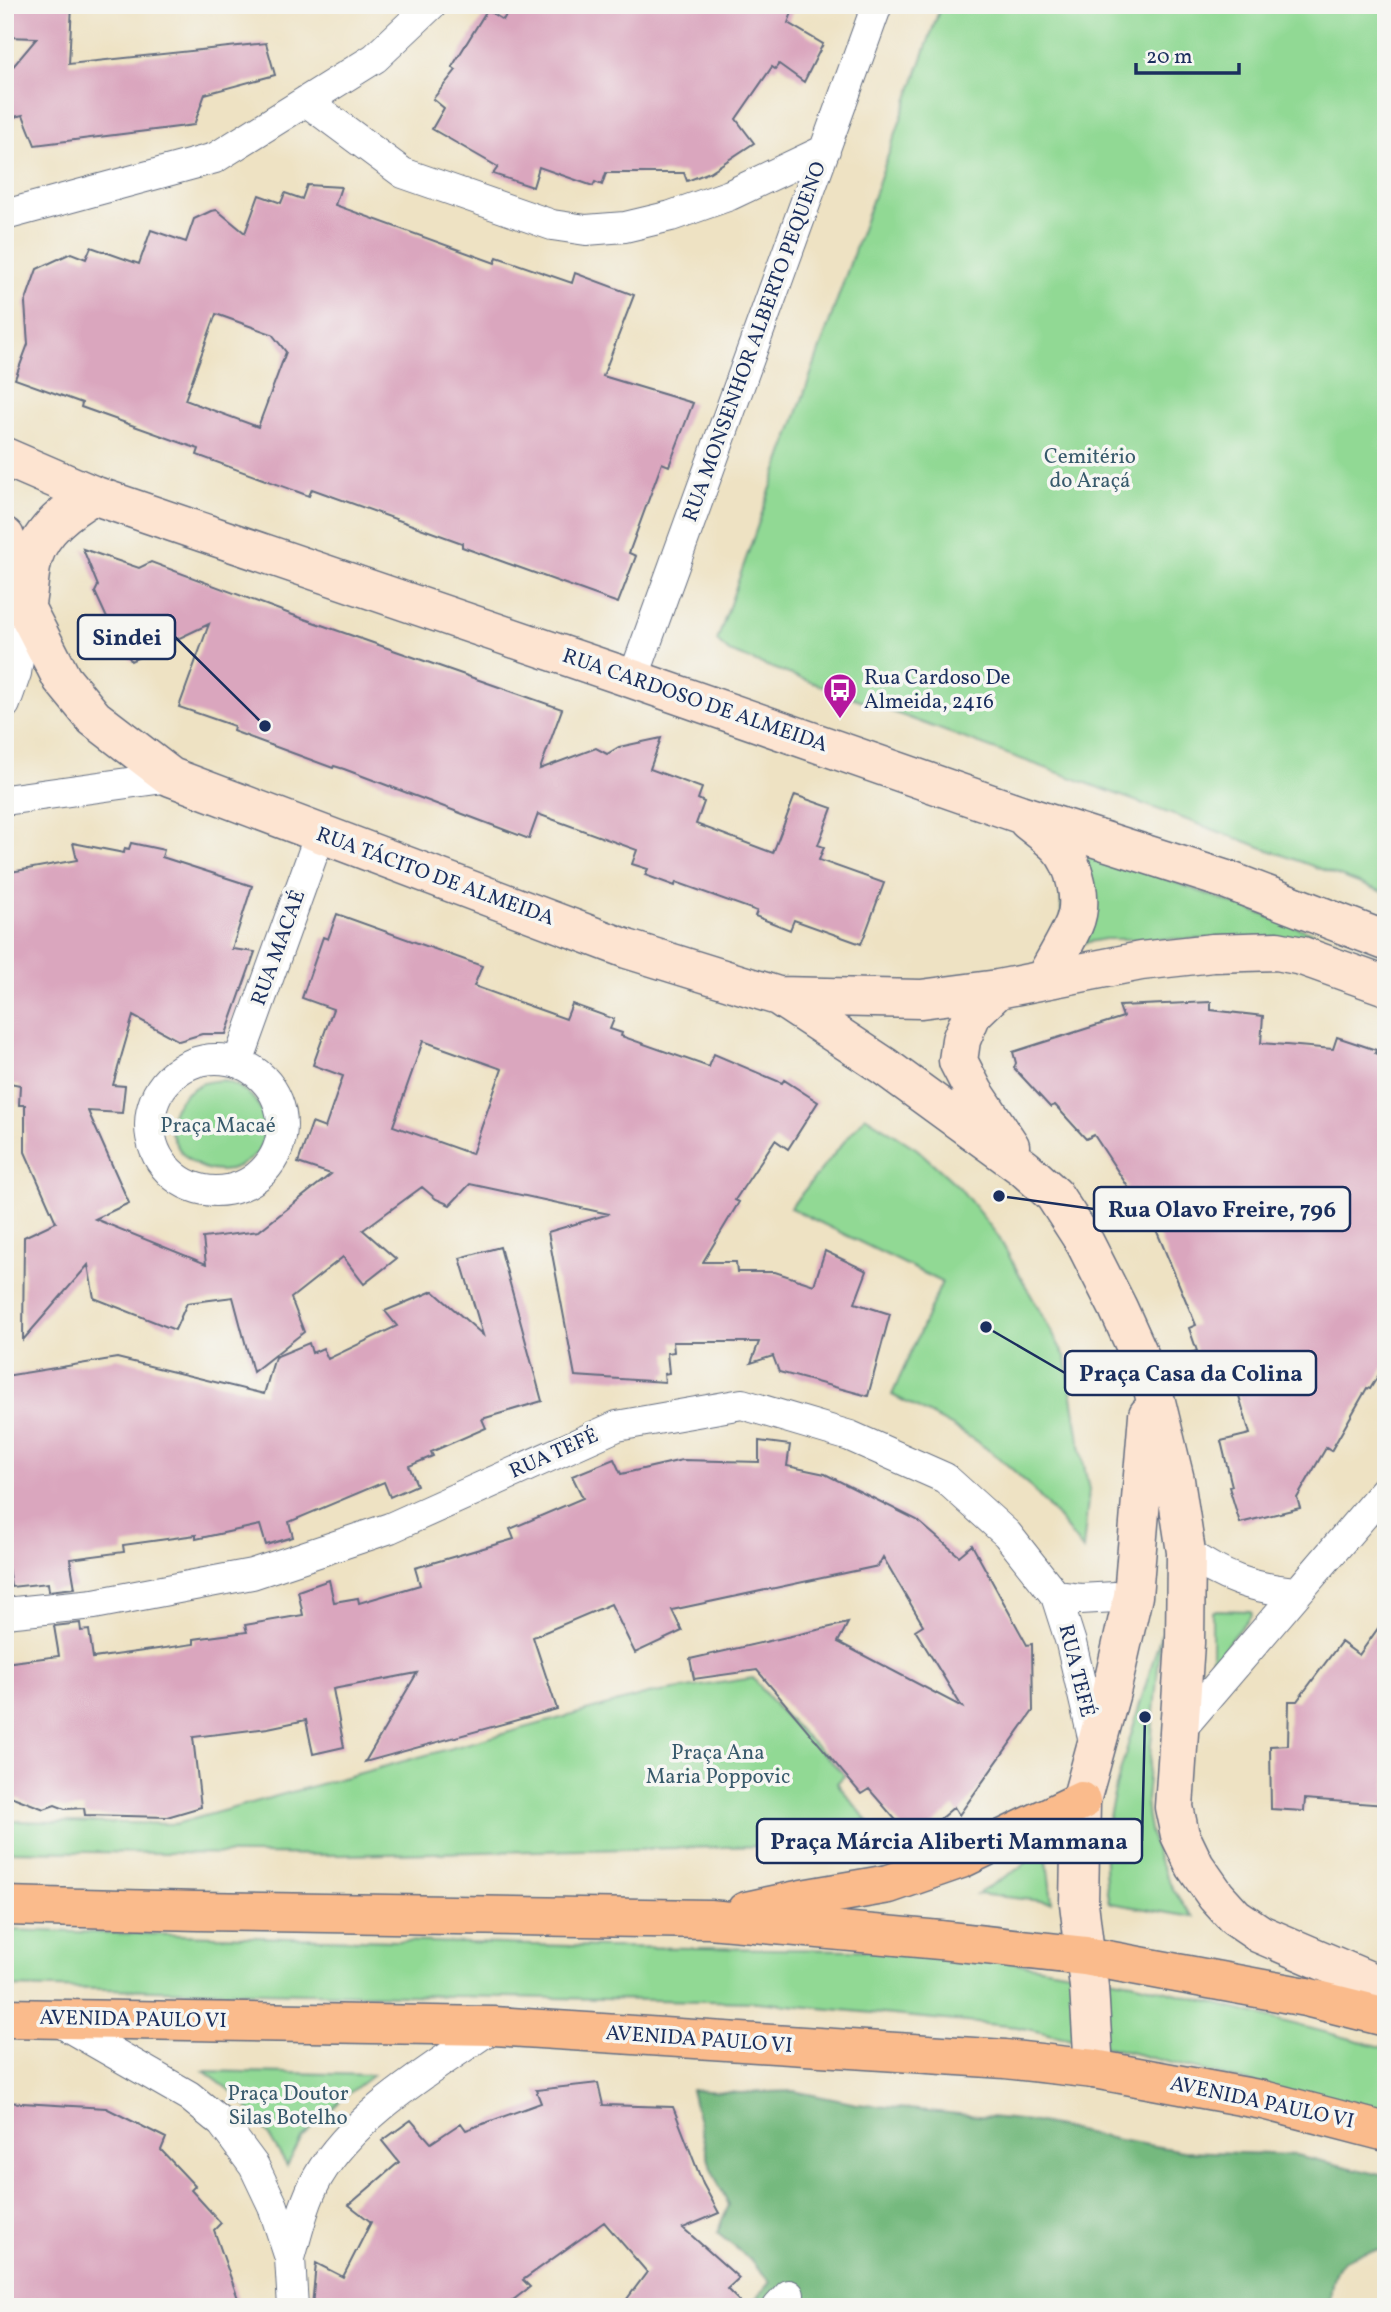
<svg xmlns="http://www.w3.org/2000/svg" width="1391" height="2312" font-family="Vollkorn,serif">
<rect width="100%" height="100%" fill="#f6f6f2"/>
<filter id="ink" filterUnits="userSpaceOnUse"><feTurbulence type="fractalNoise" baseFrequency=".0143" numOctaves="2"/><feDisplacementMap in="SourceGraphic" scale="14" xChannelSelector="R" yChannelSelector="G"/><feConvolveMatrix kernelMatrix="1 2 1 2 8 2 1 2 1" color-interpolation-filters="sRGB"/></filter>
<filter id="wash" filterUnits="userSpaceOnUse"><feTurbulence type="fractalNoise" baseFrequency=".00686" numOctaves="4" result="noise"/><feDisplacementMap in="SourceGraphic" scale="28" xChannelSelector="R" yChannelSelector="G"/><feGaussianBlur stdDeviation="1.57" result="paint"/><feColorMatrix in="noise" values="0 0 0 0 0 0 0 0 0 0 0 0 0 0 0 0 0 1.4 0 .05"/><feComposite in="paint" operator="in"/></filter>
<g filter="url(#wash)">
<rect width="100%" height="100%" fill="#eee2c3"/>
<!-- green -->
<path fill="#91d994" stroke="#568479" stroke-width="2" d="M 941,5 L 1386,5 L 1386,893 L 729,652 L 717,641 Z
M 1060,840 L 1386,960 L 1386,974 L 1285,939 L 1105,939 L 1062,947 Z
M 222,1080 C 256,1090 277,1119 257,1153 C 254,1157 248,1160 244,1163 C 218,1181 186,1166 174,1140 C 163,1117 179,1094 201,1084 C 207,1081 215,1081 222,1080 Z
M 865,1116 L 917,1149 L 959,1187 L 998,1236 L 1066,1358 L 1079,1440 L 1089,1490 L 1083,1550 C 1057,1516 1029,1481 995,1455 C 963,1430 927,1413 892,1395 L 942,1282 L 790,1208 Z
M 1216,1610 L 1250,1611 L 1252,1614 L 1233,1636 L 1212,1665 L 1212,1612 Z
M 1161,1634 L 1146,1800 C 1149,1845 1164,1882 1193,1917 L 1109,1903 C 1097,1842 1113,1795 1130,1738 C 1140,1703 1151,1668 1161,1634 Z
M 753,1678 L 778,1709 L 845,1775 L 837,1783 L 888,1846 L 821,1845 L 340,1855 L 5,1851 L 5,1821 L 175,1824 L 648,1694 Z
M 1045,1845 L 1052,1902 L 977,1894 L 1021,1867 Z
M 5,1930 L 606,1947 L 941,1951 L 1132,1982 L 1386,2048 L 1386,2116 L 1116,2049 L 1018,2027 L 757,2002 L 5,1987 Z
M 204,2071 L 373,2075 L 343,2098 L 301,2139 L 287,2166 L 268,2134 L 240,2098 Z"/>
<!-- forest -->
<path fill="#74b97e" stroke="#48746e" stroke-width="2" d="M 691,2090 L 741,2093 L 794,2091 L 857,2104 L 1030,2121 L 1119,2140 L 1183,2151 L 1296,2155 L 1386,2176 L 1386,2250 C 1341,2253 1331,2262 1330,2307 L 749,2307 L 770,2282 L 746,2256 L 717,2233 L 729,2205 L 711,2169 Z"/>
<g id="blocks">
<!-- building -->
<path fill="#daa6be" fill-rule="evenodd" d="M 5,5 L 72,5 L 69,64 L 266,43 L 275,75 L 205,94 L 194,125 L 35,145 L 23,115 L 5,119 L 5,76 L 37,38 L 5,37 Z
M 512,5 L 795,5 L 788,23 L 823,44 L 804,82 L 779,64 L 775,69 L 772,67 L 736,119 L 754,143 L 710,172 L 687,181 L 684,173 L 606,173 L 602,185 L 595,182 L 593,186 L 539,167 L 533,187 L 493,174 L 498,167 L 432,129 L 444,108 L 433,99 L 456,70 L 452,67 L 487,10 L 503,20 Z
M 307,185 L 341,187 L 335,205 L 495,263 L 497,257 L 572,283 L 575,273 L 634,295 L 603,376 L 693,403 L 669,466 L 662,463 L 629,553 L 636,556 L 618,603 L 462,547 L 462,543 L 312,489 L 309,496 L 197,455 L 199,449 L 81,407 L 82,403 L 15,379 L 28,344 L 25,303 L 37,269 L 71,253 L 86,259 L 91,247 L 139,264 L 151,230 L 186,242 L 194,219 L 211,211 L 217,210 L 245,233 L 259,195 L 281,203 L 285,193 L 302,199 ZM 216,314 L 272,334 L 286,352 L 258,427 L 185,400 Z
M 83,549 L 139,568 L 151,562 L 290,614 L 562,709 L 540,769 L 596,748 L 607,754 L 619,747 L 661,738 L 650,769 L 702,788 L 698,799 L 704,802 L 696,824 L 773,853 L 795,795 L 832,808 L 818,845 L 824,847 L 819,860 L 884,883 L 864,937 L 861,944 L 794,920 L 790,930 L 755,916 L 757,911 L 676,882 L 675,886 L 645,875 L 648,869 L 632,864 L 637,850 L 538,814 L 529,839 L 344,769 L 334,766 L 333,768 L 233,731 L 234,726 L 179,707 L 209,624 L 131,661 L 106,616 L 95,592 L 98,586 Z
M 73,843 L 124,853 L 125,848 L 129,849 L 131,843 L 164,850 L 162,857 L 252,886 L 232,949 L 255,952 L 226,1034 L 202,1034 L 179,1041 L 133,1016 L 113,1085 L 125,1086 L 122,1113 L 88,1111 L 129,1203 L 95,1219 L 206,1264 L 203,1238 L 259,1231 L 331,1174 L 298,1163 L 312,1123 L 325,1128 L 343,1076 L 313,1065 L 333,1009 L 302,998 L 323,937 L 328,939 L 337,914 L 482,966 L 474,986 L 566,1019 L 572,1004 L 614,1019 L 610,1029 L 622,1033 L 621,1036 L 709,1067 L 714,1054 L 782,1083 L 784,1080 L 818,1102 L 788,1149 L 775,1140 L 735,1200 L 739,1202 L 703,1262 L 736,1262 L 737,1272 L 775,1272 L 814,1285 L 825,1251 L 867,1271 L 855,1303 L 890,1314 L 868,1396 L 779,1372 L 773,1356 L 751,1363 L 759,1342 L 673,1342 L 674,1352 L 667,1353 L 669,1373 L 664,1374 L 665,1382 L 575,1376 L 548,1232 L 609,1214 L 470,1184 L 450,1205 L 436,1199 L 422,1187 L 363,1230 L 396,1259 L 364,1284 L 343,1257 L 291,1298 L 304,1332 L 253,1372 L 233,1297 L 187,1303 L 175,1330 L 94,1298 L 88,1265 L 23,1340 L 24,1237 L 56,1222 L 25,1152 L 25,1105 L 19,1105 L 20,1085 L 5,1082 L 5,873 L 77,860 ZM 423,1041 L 502,1069 L 472,1154 L 393,1126 Z
M 1211,1002 L 1211,1010 L 1263,1016 L 1261,1043 L 1333,1049 L 1337,1037 L 1376,1050 L 1375,1053 L 1386,1057 L 1386,1363 L 1370,1389 L 1367,1388 L 1331,1451 L 1326,1448 L 1297,1498 L 1300,1508 L 1240,1523 L 1229,1487 L 1232,1486 L 1221,1441 L 1250,1434 L 1233,1375 L 1184,1389 L 1176,1357 L 1197,1351 L 1189,1328 L 1196,1325 L 1150,1215 L 1122,1230 L 1103,1201 L 1128,1187 L 1094,1135 L 1086,1139 L 1055,1105 L 1050,1107 L 1014,1068 L 1016,1063 L 1013,1052 L 1123,1017 L 1119,1006 Z
M 500,1247 L 542,1401 L 482,1419 L 486,1428 L 431,1452 L 433,1456 L 409,1466 L 417,1485 L 390,1497 L 384,1482 L 289,1522 L 293,1537 L 266,1545 L 260,1525 L 196,1539 L 196,1535 L 123,1545 L 124,1552 L 70,1559 L 75,1588 L 49,1591 L 48,1583 L 11,1587 L 5,1548 L 5,1537 L 11,1535 L 5,1499 L 5,1376 L 117,1358 L 264,1394 L 275,1357 L 309,1343 L 312,1353 L 323,1348 L 328,1359 L 397,1326 L 385,1311 L 433,1291 L 483,1335 L 460,1258 Z
M 759,1441 L 790,1445 L 787,1466 L 825,1474 L 917,1520 L 959,1556 L 972,1545 L 1027,1645 L 1032,1644 L 1033,1711 L 959,1815 L 954,1807 L 914,1841 L 869,1789 L 861,1794 L 757,1670 L 694,1679 L 690,1659 L 848,1623 L 838,1642 L 962,1707 L 915,1630 L 923,1625 L 883,1557 L 878,1566 L 672,1610 L 682,1631 L 635,1653 L 611,1604 L 533,1637 L 557,1709 L 365,1762 L 417,1673 L 333,1689 L 344,1747 L 313,1754 L 306,1720 L 268,1728 L 193,1737 L 201,1807 L 167,1817 L 85,1815 L 84,1808 L 65,1809 L 55,1805 L 44,1809 L 5,1794 L 5,1663 L 59,1656 L 54,1626 L 80,1623 L 81,1631 L 89,1630 L 93,1658 L 194,1644 L 194,1639 L 247,1632 L 245,1625 L 303,1615 L 298,1591 L 329,1580 L 334,1602 L 358,1598 L 359,1603 L 420,1585 L 415,1568 L 514,1539 L 510,1529 L 583,1498 L 572,1476 L 614,1459 L 621,1474 L 682,1460 L 759,1462 Z
M 1386,1617 L 1386,1805 L 1305,1799 L 1304,1811 L 1271,1809 L 1270,1746 L 1288,1745 L 1289,1701 L 1297,1701 L 1341,1642 L 1359,1655 Z
M 598,2083 L 603,2105 L 673,2107 L 703,2184 L 719,2213 L 683,2228 L 739,2278 L 727,2289 L 745,2307 L 621,2307 L 647,2272 L 604,2222 L 523,2280 L 530,2287 L 504,2307 L 312,2307 L 316,2263 L 343,2277 L 371,2222 L 349,2205 L 399,2162 L 382,2141 L 411,2120 L 431,2143 L 461,2123 L 466,2130 L 541,2103 L 536,2090 Z
M 5,2102 L 106,2108 L 166,2138 L 161,2150 L 195,2186 L 191,2190 L 221,2223 L 214,2230 L 241,2307 L 5,2307 Z"/>
</g>
</g>
<g filter="url(#ink)">
<use href="#blocks" fill-opacity="0" stroke="#656e81" stroke-width="2"/>
<g fill="none" stroke-linecap="round" stroke-linejoin="round">
<!-- minor casing -->
<g stroke="#656e81" stroke-width="32">
<path id="minor" d="M 306,101 L 403,173 L 552,225 L 586,230 L 625,227 L 671,216 L 730,195 L 825,150
M 5,215 L 215,158 L 375,58 L 431,5
M 633,679 L 877,5
M 5,704 L 16,673 L 26,609
M 5,800 L 171,777
M150 1125a66 66 0 1 1 132 0a66 66 0 1 1-132 0Z
M 238,1062 L 320,834
M 1186,1552 C 1223,1578 1252,1588 1296,1592
M 1056,1596 L 1080,1599 L 1133,1596
M 5,1613 L 94,1604 L 252,1574 L 390,1528 L 617,1426 L 742,1404 L 850,1436 L 945,1478 L 1007,1534 L 1056,1596 L 1071,1643 L 1095,1746
M 1179,1731 L 1386,1489
M 53,2018 L 189,2096 L 222,2123 L 254,2166 L 273,2206 L 290,2258 L 293,2307
M 290,2258 C 298,2230 304,2202 318,2177 C 355,2113 434,2068 494,2026
M 778,2307 L 789,2295"/>
</g>
<!-- secondary casing -->
<g stroke="#656e81" stroke-width="41">
<path id="secondary" d="M 5,457 L 93,495 L 633,679 L 1020,814 L 1230,881 L 1386,941
M 5,537 L 26,609 L 62,679 L 94,718 L 171,777 L 627,949 L 778,996 L 921,999 L 998,989 L 1141,961 L 1213,953 L 1277,951 L 1302,956 L 1386,986
M 26,603 C 29,588 29,572 33,558 C 42,529 68,510 93,495
M 1028,821 C 1038,829 1049,837 1058,846 C 1075,864 1084,901 1074,924 C 1066,942 1055,960 1045,978
M 998,989 L 972,1014 L 961,1040 L 958,1061 L 974,1092 L 1010,1146
M 778,996 L 884,1066 L 1024,1168 L 1054,1195 L 1085,1243 L 1118,1308 L 1151,1381 L 1175,1480 L 1186,1552 L 1185,1643 L 1174,1807 L 1180,1835 L 1195,1866 L 1216,1896 L 1235,1917 L 1260,1934 L 1386,1988
M 1094,2069 L 1089,1987 L 1079,1903 L 1081,1801 L 1111,1692 L 1133,1596 L 1148,1415"/>
</g>
<!-- primary casing -->
<g stroke="#656e81" stroke-width="41">
<path id="primary" d="M 5,1906 L 198,1911 L 709,1919 L 940,1940 L 1085,1956 L 1306,1997 L 1386,2017
M 746,1911 L 802,1899 L 889,1884 L 961,1859 L 1081,1801
M 5,2018 L 494,2026 L 1005,2059 L 1094,2069 L 1263,2100 L 1386,2132"/>
</g>
<!-- minor -->
<use href="#minor" stroke="#fff" stroke-width="30"/>
<!-- secondary -->
<use href="#secondary" stroke="#fde4d1" stroke-width="38"/>
<!-- primary -->
<use href="#primary" stroke="#fabb8c" stroke-width="38"/>
</g>
</g>
<!-- icons -->
<defs>
<g id="bus-pin" transform="scale(1.75)"><path d="M0 17L-7.5 6A9.5 9.5 0 1 1 7.5 6Z" fill="#b5179e" stroke="#f6f6f2"/><path d="M-5-6H5V4H4V6H2V4H-2V6H-4V4H-5ZM-3.5-4V0h7V-4ZM-3.5 1.2v1.5H-2V1.2ZM2 1.2v1.5H3.5V1.2Z" fill="#fff"/></g>
</defs>
<g fill-rule="evenodd">
<use href="#bus-pin" x="840" y="690"/>
</g>
<g text-anchor="middle" dominant-baseline="central" stroke-width="7" stroke-linejoin="round" paint-order="stroke">
<!-- street labels -->
<g font-size="21" fill="#1b2f5e" stroke="#f6f6f2">
<text transform="translate(755 342) rotate(-70)">RUA MONSENHOR ALBERTO PEQUENO</text>
<text transform="translate(695 701) rotate(19)">RUA CARDOSO DE ALMEIDA</text>
<text transform="translate(435 877) rotate(20)">RUA TÁCITO DE ALMEIDA</text>
<text transform="translate(279 948) rotate(-70)">RUA MACAÉ</text>
<text transform="translate(554 1454) rotate(-24)">RUA TEFÉ</text>
<text transform="translate(1076 1671) rotate(76)">RUA TEFÉ</text>
<text transform="translate(133 2020) rotate(1)">AVENIDA PAULO VI</text>
<text transform="translate(699 2040) rotate(4)">AVENIDA PAULO VI</text>
<text transform="translate(1262 2103) rotate(12)">AVENIDA PAULO VI</text>
</g>
<!-- park labels -->
<g font-size="21" fill="#385a6c" stroke="#f6f6f2">
<text x="1090" y="457">Cemitério<tspan x="1090" dy="24">do Araçá</tspan></text>
<text x="218" y="1126">Praça Macaé</text>
<text x="718" y="1753">Praça Ana<tspan x="718" dy="24">Maria Poppovic</tspan></text>
<text x="288" y="2094">Praça Doutor<tspan x="288" dy="24">Silas Botelho</tspan></text>
</g>
<!-- poi labels -->
<g font-size="21" fill="#1b2f5e" stroke="#f6f6f2" text-anchor="start">
<text x="864" y="678">Rua Cardoso De<tspan x="864" dy="24">Almeida, 2416</tspan></text>
</g>
</g>
<!-- callouts -->
<path fill="none" stroke="#1b2f5e" stroke-width="2.5" d="M265 726L175 637M999 1196L1094 1209M986 1327L1065 1373M1145 1717L1142 1841"/>
<g fill="#1b2f5e" stroke="#f6f6f2" stroke-width="2.5">
<circle cx="265" cy="726" r="7"/>
<circle cx="999" cy="1196" r="7"/>
<circle cx="986" cy="1327" r="7"/>
<circle cx="1145" cy="1717" r="7"/>
</g>
<g fill="#f6f6f2" stroke="#1b2f5e" stroke-width="2.5">
<rect x="78" y="615" width="97" height="44" rx="7"/>
<rect x="1094" y="1187" width="256" height="44" rx="7"/>
<rect x="1065" y="1351" width="251" height="44" rx="7"/>
<rect x="757" y="1819" width="385" height="44" rx="7"/>
</g>
<g font-size="23" text-anchor="middle" font-weight="bold" fill="#1b2f5e">
<text x="127" y="645">Sindei</text>
<text x="1222" y="1217">Rua Olavo Freire, 796</text>
<text x="1191" y="1381">Praça Casa da Colina</text>
<text x="949" y="1849">Praça Márcia Aliberti Mammana</text>
</g>
<!-- margin -->
<rect width="1391" height="2312" fill="none" stroke="#f6f6f2" stroke-width="28"/>
<!-- scale -->
<path d="M1136 63v10h103v-10" fill="none" stroke="#1b2f5e" stroke-width="3.5"/>
<text x="1146" y="63" font-size="21" fill="#1b2f5e" stroke="#f6f6f2" stroke-width="5" paint-order="stroke">20 m</text>
</svg>
